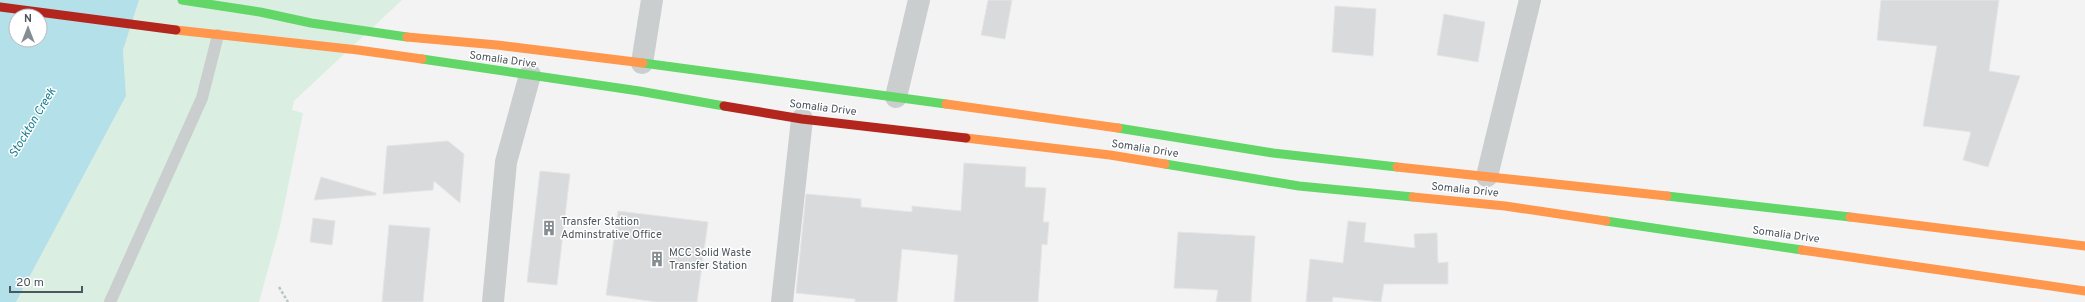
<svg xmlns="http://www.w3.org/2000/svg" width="2085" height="302" font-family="Overpass,sans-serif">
<rect width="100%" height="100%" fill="#f3f3f3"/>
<!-- green -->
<path fill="#daefe1" d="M 139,0 L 402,0 L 294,101 L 292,110 L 303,113 L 280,226 L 259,302 L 16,302 L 126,96 L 123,50 Z"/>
<!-- water -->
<path fill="#b3e0e9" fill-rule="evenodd" d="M 0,0 L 139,0 L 123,50 L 126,96 L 16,302 L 0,302 ZM 16,16 L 40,16 L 40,40 L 16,40 Z"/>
<!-- building -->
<path fill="#d9dadc" stroke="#e5e5e6" d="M 988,0 L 1012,0 L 1005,39 L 981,35 Z
M 1881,0 L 1999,0 L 1989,71 L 2020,76 L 1988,167 L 1963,160 L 1971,132 L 1923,126 L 1937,46 L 1877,40 Z
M 1335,6 L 1376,9 L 1373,56 L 1332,52 Z
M 1444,14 L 1485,22 L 1478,62 L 1437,55 Z
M 448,141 L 464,154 L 460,203 L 434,181 L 433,190 L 383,194 L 387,146 Z
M 964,163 L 1026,167 L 1025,187 L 1046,188 L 1043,222 L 1049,222 L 1047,245 L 1042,244 L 1038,302 L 954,302 L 958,255 L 902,249 L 897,302 L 855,302 L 855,299 L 796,293 L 806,194 L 861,199 L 861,207 L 912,212 L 912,206 L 961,211 Z
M 540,171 L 570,174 L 557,285 L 527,282 Z
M 321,177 L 376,193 L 376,195 L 314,200 Z
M 618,211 L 708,222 L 697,302 L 657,302 L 606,295 Z
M 313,218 L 335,221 L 332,245 L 310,242 Z
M 1348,221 L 1366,223 L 1364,242 L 1415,248 L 1414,234 L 1437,233 L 1438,263 L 1448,262 L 1448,284 L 1384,284 L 1381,302 L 1333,297 L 1332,302 L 1306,302 L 1310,259 L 1343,263 Z
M 389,225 L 430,228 L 423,302 L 382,302 Z
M 1178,232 L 1255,236 L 1251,302 L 1216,302 L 1218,290 L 1174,288 Z"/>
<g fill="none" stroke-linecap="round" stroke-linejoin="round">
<!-- path -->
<path stroke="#bbc5c2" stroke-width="2.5" stroke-dasharray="3 2" stroke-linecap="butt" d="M 279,287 L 288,302"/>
<!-- lane -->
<path stroke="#cbcecf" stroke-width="12" d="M 110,302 L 202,98 L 218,35"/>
<!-- street -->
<path stroke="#cbcecf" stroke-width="22" d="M 642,63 L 652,0
M 896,97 L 919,0
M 1487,176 L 1530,0
M 493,302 L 506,162 L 530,75
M 782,302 L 802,119"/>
<!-- fast -->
<path stroke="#63d668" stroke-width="9" d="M 182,0 L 260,12 L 311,23 L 407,37
M 422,59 L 639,91 L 724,106
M 643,63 L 946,104
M 1118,128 L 1273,153 L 1397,167
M 1165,164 L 1299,186 L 1413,197
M 1667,196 L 1850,217
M 1606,221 L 1802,250"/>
<!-- slow -->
<path stroke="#ff974d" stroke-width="9" d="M 176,30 L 358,50 L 422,59
M 407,37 L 497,45 L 643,63
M 946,104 L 1118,128
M 966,138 L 1110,155 L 1165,164
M 1397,167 L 1667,196
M 1413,197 L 1505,206 L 1606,221
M 1850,217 L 2085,246
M 1802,250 L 2085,291"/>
<!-- jam -->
<path stroke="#b3261e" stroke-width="9" d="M 0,7 L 176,30
M 724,106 L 802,119 L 966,138"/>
</g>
<!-- icons -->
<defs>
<g id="building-bare" transform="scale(1.2)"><path d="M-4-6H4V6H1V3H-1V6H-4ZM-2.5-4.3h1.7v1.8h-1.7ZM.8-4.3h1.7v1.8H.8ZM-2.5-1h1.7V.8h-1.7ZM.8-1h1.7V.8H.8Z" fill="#868d92" stroke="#fff" stroke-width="2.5" paint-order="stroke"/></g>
</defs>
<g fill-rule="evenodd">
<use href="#building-bare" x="549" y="228"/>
<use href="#building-bare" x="657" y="259"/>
</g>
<g text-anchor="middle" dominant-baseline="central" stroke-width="3" stroke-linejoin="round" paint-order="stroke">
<!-- street labels -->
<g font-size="11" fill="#4c565e" stroke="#fff">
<text transform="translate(503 60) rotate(8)">Somalia Drive</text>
<text transform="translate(823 108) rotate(7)">Somalia Drive</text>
<text transform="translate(1145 149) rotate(9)">Somalia Drive</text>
<text transform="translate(1465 190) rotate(6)">Somalia Drive</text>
<text transform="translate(1786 235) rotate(8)">Somalia Drive</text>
</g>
<!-- poi labels -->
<g font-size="11" fill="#4c565e" stroke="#fff" text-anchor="start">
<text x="561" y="222">Transfer Station<tspan x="561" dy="13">Adminstrative Office</tspan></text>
<text x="669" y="253">MCC Solid Waste<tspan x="669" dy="13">Transfer Station</tspan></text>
</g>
<!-- water labels -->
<g font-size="12" font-style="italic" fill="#1a8094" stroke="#fff">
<text transform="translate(33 123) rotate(-59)">Stockton Creek</text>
</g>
</g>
<!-- north arrow -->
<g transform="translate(28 28)"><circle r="19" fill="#ffffff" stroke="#b7bbbf"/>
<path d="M0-3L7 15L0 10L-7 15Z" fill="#868d92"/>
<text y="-6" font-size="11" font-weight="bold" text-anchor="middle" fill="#4c565e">N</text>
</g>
<!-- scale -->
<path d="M10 286v6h72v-6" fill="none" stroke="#4c565e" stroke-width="2"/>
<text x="16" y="286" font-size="12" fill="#4c565e" stroke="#ffffff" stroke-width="3" paint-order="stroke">20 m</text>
</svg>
